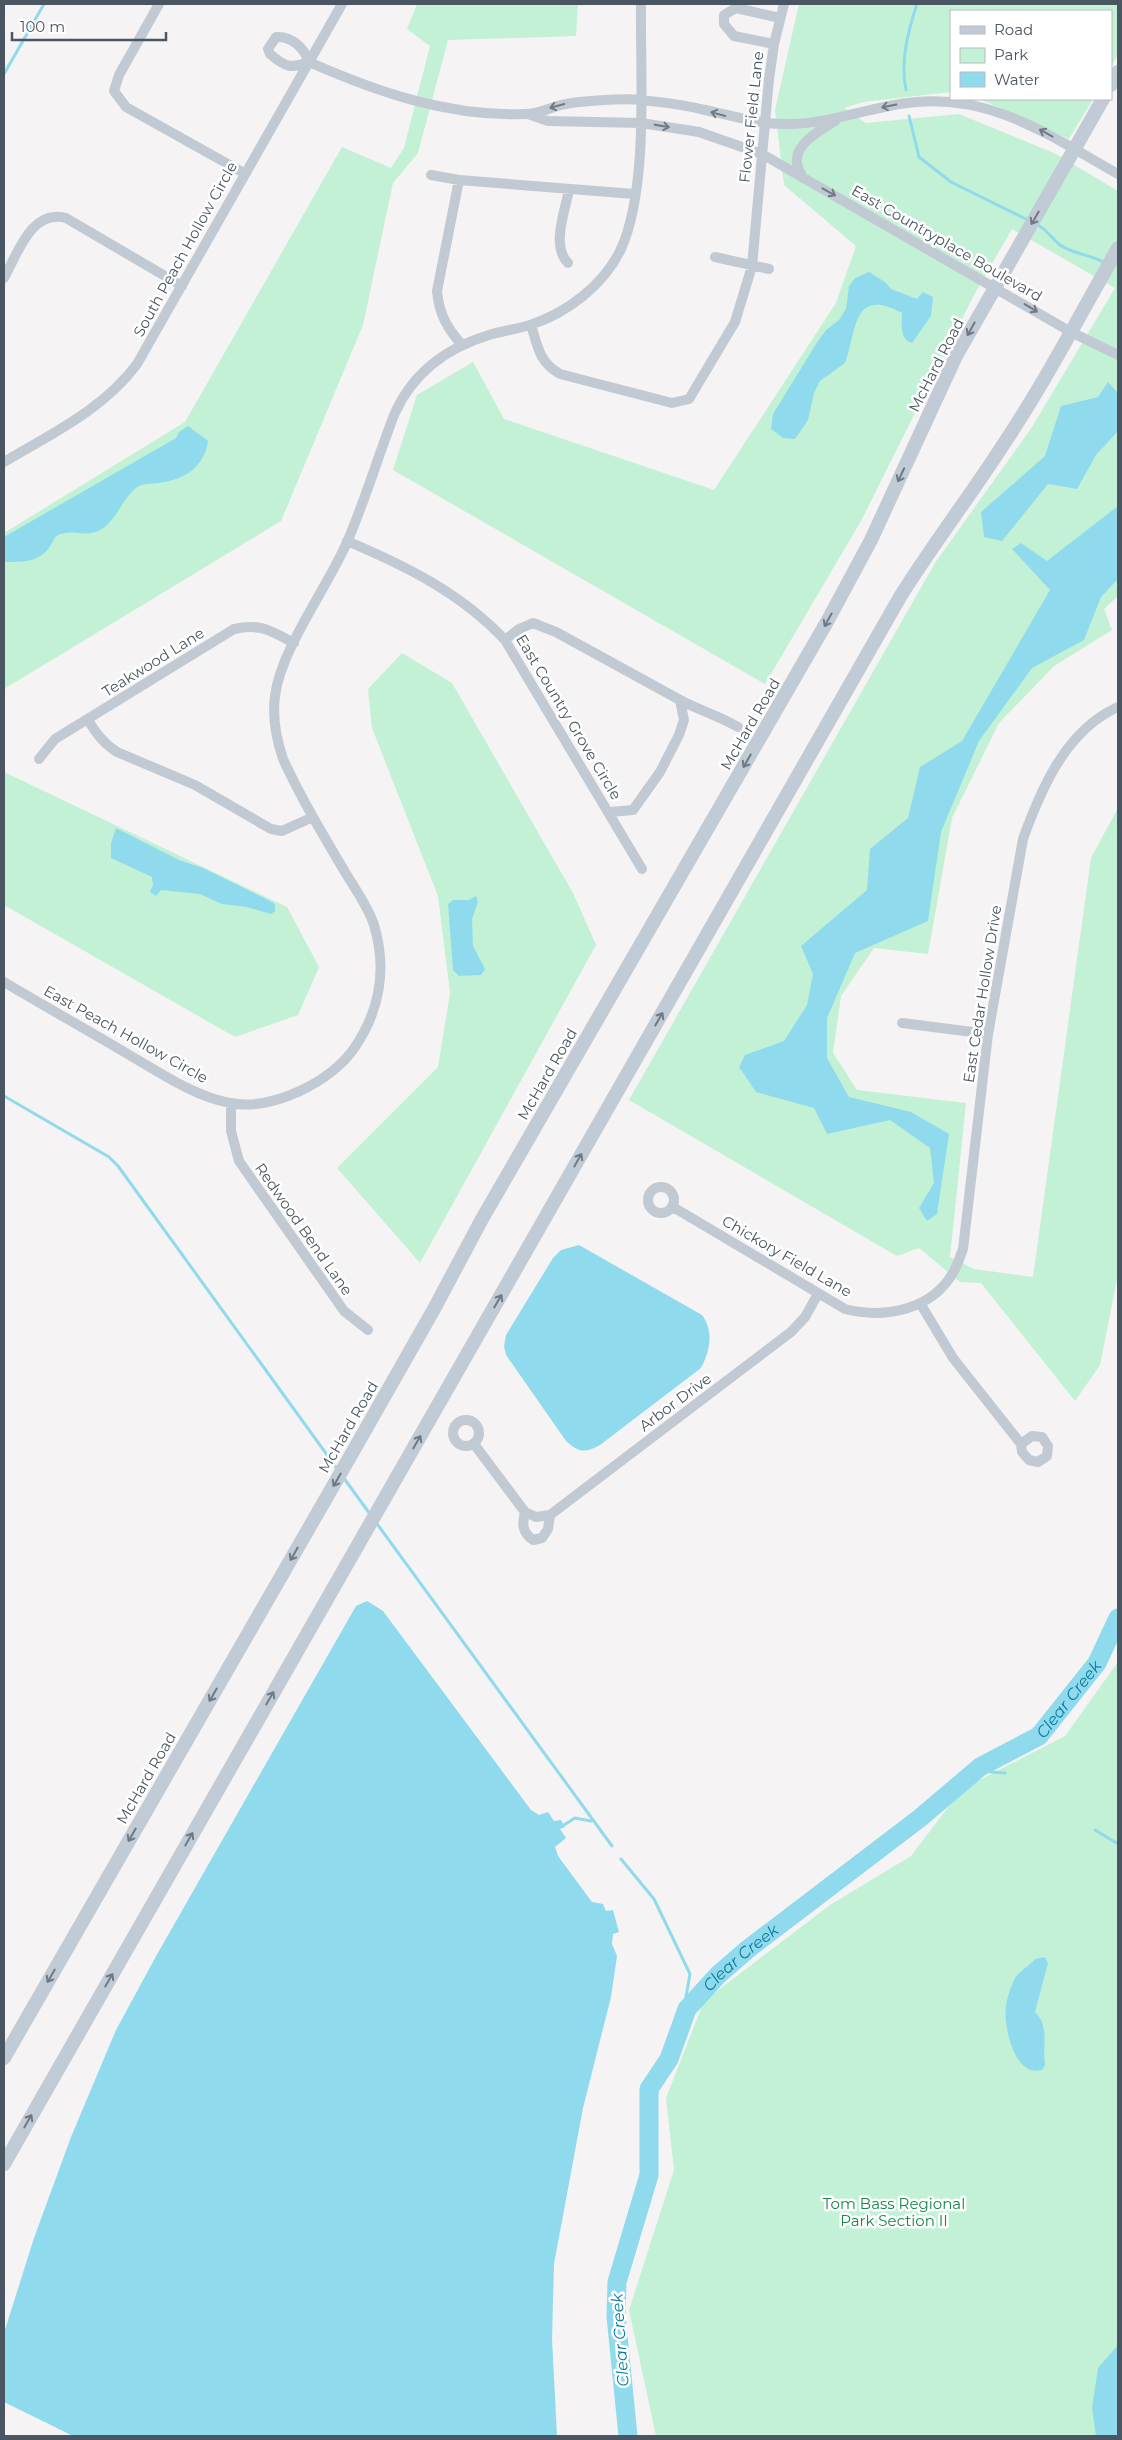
<svg xmlns="http://www.w3.org/2000/svg" width="1122" height="2440" font-family="Montserrat,sans-serif">
<rect width="100%" height="100%" fill="#f5f3f3"/>
<!-- green -->
<path fill="#c3f1d5" d="M 417,4 L 578,4 L 576,36 L 448,40 L 418,153 L 393,183 L 363,325 L 281,521 L 4,689 L 4,533 L 185,422 L 342,147 L 391,168 L 404,148 L 430,46 L 407,29 Z
M 799,4 L 1118,4 L 1118,54 L 1111,67 L 1111,11 L 951,11 L 951,92 L 863,102 L 844,108 L 866,123 L 959,114 L 1054,153 L 1118,191 L 1118,596 L 1104,609 L 1112,630 L 1054,666 L 999,723 L 952,818 L 928,954 L 874,948 L 841,996 L 833,1053 L 857,1090 L 966,1103 L 950,1257 L 974,1269 L 1033,1277 L 1091,858 L 1118,808 L 1118,1274 L 1100,1365 L 1075,1401 L 981,1283 L 960,1282 L 919,1248 L 897,1256 L 629,1100 L 935,563 L 1032,427 L 1115,288 L 1012,229 L 974,295 L 861,521 L 765,684 L 393,470 L 417,395 L 473,362 L 504,419 L 714,490 L 836,303 L 856,246 L 784,185 L 775,110 Z
M 980,99 L 1093,99 L 1069,139 Z
M 402,653 L 452,683 L 573,893 L 596,945 L 420,1263 L 337,1168 L 438,1067 L 450,993 L 438,896 L 372,728 L 368,689 Z
M 4,772 L 287,907 L 319,967 L 298,1015 L 235,1037 L 4,905 Z
M 1118,1662 L 1118,2436 L 656,2436 L 629,2310 L 674,2170 L 666,2098 L 704,2001 L 830,1905 L 911,1856 L 962,1789 L 1065,1736 Z"/>
<!-- water -->
<path fill="#90daee" d="M 869,272 L 885,282 L 891,289 L 917,299 L 923,292 L 933,297 L 931,316 L 912,343 C 899,339 902,324 902,313 C 852,286 857,331 845,363 L 820,381 L 814,393 L 808,420 L 795,439 L 783,438 L 771,429 L 773,414 L 816,344 L 826,330 L 839,320 L 846,309 L 849,286 L 855,278 Z
M 1108,382 L 1118,393 L 1118,431 L 1096,455 L 1077,489 L 1048,484 L 1002,541 L 984,537 L 981,512 L 1045,456 L 1061,406 L 1098,397 Z
M 188,426 L 208,441 C 204,468 184,480 158,483 C 151,484 142,483 136,488 C 122,499 117,519 102,529 C 88,538 75,530 61,534 C 53,536 53,543 49,548 C 37,563 21,562 4,562 L 4,537 L 176,438 L 179,432 Z
M 1118,506 L 1118,579 L 1101,597 L 1084,640 L 1032,668 L 979,741 L 941,832 L 928,921 L 855,953 L 827,1018 L 827,1058 L 849,1097 L 911,1112 L 949,1134 L 937,1214 L 927,1221 L 919,1208 L 934,1183 L 930,1148 L 890,1120 L 827,1134 L 814,1108 L 756,1092 L 739,1067 L 745,1055 L 784,1041 L 807,1005 L 813,974 L 801,946 L 867,890 L 870,849 L 908,818 L 920,767 L 962,741 L 1050,590 L 1012,549 L 1021,543 L 1047,561 Z
M 116,828 L 179,860 L 203,868 L 266,899 L 275,904 L 275,911 L 271,914 L 247,907 L 222,904 L 200,894 L 161,890 L 156,896 L 150,892 L 153,885 L 152,877 L 111,858 L 111,843 Z
M 476,896 L 478,902 L 472,919 L 473,946 L 485,969 L 481,975 L 459,976 L 453,970 L 448,904 L 453,900 L 469,900 Z
M 579,1245 L 702,1315 C 714,1331 710,1351 701,1368 L 600,1445 C 585,1453 579,1453 566,1441 L 506,1355 L 504,1346 L 506,1335 L 553,1258 L 561,1250 Z
M 367,1601 L 383,1611 L 531,1810 L 539,1815 L 548,1812 L 554,1821 L 561,1820 L 565,1827 L 560,1829 L 566,1838 L 555,1847 L 558,1856 L 592,1902 L 603,1904 L 606,1911 L 613,1910 L 619,1932 L 613,1934 L 612,1944 L 617,1956 L 611,1997 L 583,2108 L 554,2264 L 552,2339 L 557,2436 L 73,2436 L 4,2402 L 4,2333 L 34,2238 L 71,2137 L 116,2030 L 155,1958 L 356,1606 Z
M 1045,1957 L 1048,1963 L 1035,2012 C 1050,2026 1042,2047 1045,2065 L 1042,2070 C 1014,2078 1003,2025 1006,2006 C 1007,1997 1011,1987 1014,1980 C 1017,1972 1030,1966 1035,1959 Z
M 1118,2345 L 1118,2436 L 1096,2436 L 1092,2408 L 1098,2368 Z"/>
<g fill="none" stroke-linecap="round" stroke-linejoin="round">
<!-- stream -->
<path stroke="#90daee" stroke-width="3" d="M 4,74 L 44,4
M 906,90 C 900,62 908,31 917,4
M 909,116 L 919,157 L 951,182 L 1030,221
M 1036,224 C 1048,230 1050,237 1060,245 C 1070,253 1092,255 1105,263
M 4,1096 L 109,1157 L 118,1166 L 338,1470
M 343,1477 L 370,1514
M 375,1521 L 612,1846
M 980,1767 L 992,1772 L 1005,1773
M 564,1825 L 575,1818 L 591,1821
M 1095,1830 L 1118,1844
M 621,1859 L 654,1899 L 690,1974 L 686,1997 L 687,2009"/>
<!-- river -->
<path stroke="#90daee" stroke-width="19" id="s1" d="M 628,2436 L 616,2316 L 617,2282 L 649,2175 L 649,2089 L 669,2059 L 687,2009 L 718,1975 L 748,1949 L 920,1818 L 980,1767 L 1039,1736 L 1097,1663 L 1118,1618"/>
<!-- minor -->
<path stroke="#c1cad2" stroke-width="10" d="M 159,4 L 119,75 L 114,91 L 126,107 L 244,173
M 774,44 L 734,36 L 724,24 L 724,15 L 736,8 L 780,18
M 309,62 C 291,69 285,67 270,54 L 268,49 L 276,37 C 292,36 304,48 309,62 C 377,92 449,117 525,114 C 537,114 550,108 561,105 C 577,101 625,98 641,100 C 660,102 681,104 700,109 C 731,115 759,125 791,124 C 831,123 868,108 907,103 C 990,92 1050,136 1118,174
M 528,114 L 548,121 L 641,123 L 699,132 L 762,154 L 1071,332 L 1118,355
M 431,175 L 459,180 L 634,194
M 803,178 C 801,173 797,168 797,163 C 794,144 822,129 835,121
M 459,180 L 437,291 C 439,314 447,328 462,345
M 715,257 L 769,269
M 568,263 C 551,246 565,211 569,190
M 4,278 C 18,253 31,209 66,218 L 182,286
M 531,325 C 538,347 539,362 560,374 L 672,403 L 689,399 L 735,322 L 752,266 L 769,79 L 774,44 L 784,4
M 4,462 C 51,434 104,409 137,364 L 342,4
M 347,541 C 406,566 461,593 505,640 L 642,869
M 505,640 L 519,629 L 533,623 L 556,632 L 680,700 L 684,720 L 679,735 L 660,772 L 633,810 L 610,812
M 680,700 C 699,710 719,716 738,727
M 88,720 C 96,733 103,743 117,752 L 195,785 L 271,829 L 282,831 L 313,817
M 39,759 L 55,739 L 234,629 C 261,623 271,631 294,643
M 4,982 C 46,1007 89,1031 131,1056 C 162,1074 194,1096 230,1103 C 272,1111 332,1082 355,1047 C 380,1010 387,968 374,925 C 368,906 355,889 345,872 C 323,835 301,798 283,759 C 276,738 272,718 275,696 C 281,648 328,587 348,540 C 365,500 378,457 394,415 C 412,374 446,348 489,335 C 502,331 517,329 530,325 C 567,313 604,285 621,249 C 649,187 640,72 641,4
M 902,1023 L 988,1034
M 231,1103 L 231,1131 L 239,1161 L 344,1311 L 368,1330
M648 1200a13 13 0 1 1 26 0a13 13 0 1 1-26 0Z
M 673,1207 L 845,1309 C 885,1319 933,1310 954,1271 C 958,1264 960,1256 963,1249 L 988,1034 L 1023,839 C 1041,789 1066,730 1118,707
M 920,1303 L 953,1358 L 1021,1444
M453 1433a13 13 0 1 1 26 0a13 13 0 1 1-26 0Z
M 1032,1436 L 1042,1437 L 1048,1446 L 1047,1456 L 1038,1462 L 1029,1460 L 1022,1452 L 1021,1444 Z
M 474,1444 L 525,1512 L 536,1517 L 550,1515 L 791,1332 L 805,1317 L 818,1294
M 525,1512 C 522,1525 522,1532 533,1540 L 542,1538 L 548,1529 L 550,1515"/>
<!-- secondary -->
<path stroke="#c1cbd6" stroke-width="14" d="M 1111,85 L 1118,72
M 4,2058 L 355,1448 L 434,1309 L 482,1219 L 828,620 L 871,540 L 956,356 L 1103,99
M 4,2164 L 900,597 C 933,544 971,495 1005,442 C 1046,380 1081,313 1118,248"/>
</g>
<!-- one-way arrows -->
<defs><path id="oneway-shaft" d="M-6 0H5M1.5-3L5.5 0L1.5 3" fill="none" stroke-width="1.6" stroke-linecap="round" stroke-linejoin="round" transform="scale(1.25)"/></defs>
<g stroke="#6e7983">
<use href="#oneway-shaft" transform="translate(557 106) rotate(165)"/>
<use href="#oneway-shaft" transform="translate(889 106) rotate(169)"/>
<use href="#oneway-shaft" transform="translate(718 114) rotate(-165)"/>
<use href="#oneway-shaft" transform="translate(662 126) rotate(10)"/>
<use href="#oneway-shaft" transform="translate(1046 133) rotate(-151)"/>
<use href="#oneway-shaft" transform="translate(829 192) rotate(29)"/>
<use href="#oneway-shaft" transform="translate(1031 308) rotate(31)"/>
</g>
<g stroke="#6e7984">
<use href="#oneway-shaft" transform="translate(1035 218) rotate(120)"/>
<use href="#oneway-shaft" transform="translate(971 329) rotate(119)"/>
<use href="#oneway-shaft" transform="translate(901 475) rotate(115)"/>
<use href="#oneway-shaft" transform="translate(828 620) rotate(119)"/>
<use href="#oneway-shaft" transform="translate(747 761) rotate(120)"/>
<use href="#oneway-shaft" transform="translate(659 1019) rotate(-60)"/>
<use href="#oneway-shaft" transform="translate(578 1160) rotate(-60)"/>
<use href="#oneway-shaft" transform="translate(498 1301) rotate(-60)"/>
<use href="#oneway-shaft" transform="translate(417 1442) rotate(-60)"/>
<use href="#oneway-shaft" transform="translate(337 1480) rotate(120)"/>
<use href="#oneway-shaft" transform="translate(294 1554) rotate(120)"/>
<use href="#oneway-shaft" transform="translate(213 1695) rotate(120)"/>
<use href="#oneway-shaft" transform="translate(270 1698) rotate(-60)"/>
<use href="#oneway-shaft" transform="translate(132 1835) rotate(120)"/>
<use href="#oneway-shaft" transform="translate(189 1839) rotate(-60)"/>
<use href="#oneway-shaft" transform="translate(51 1976) rotate(120)"/>
<use href="#oneway-shaft" transform="translate(109 1980) rotate(-60)"/>
<use href="#oneway-shaft" transform="translate(28 2121) rotate(-60)"/>
</g>
<g text-anchor="middle" dominant-baseline="central" stroke-width="5" stroke-linejoin="round" paint-order="stroke">
<!-- street labels -->
<g font-size="15" fill="#4a5661" stroke="#fff">
<text transform="translate(751 117) rotate(-84)">Flower Field Lane</text>
<text transform="translate(947 243) rotate(30)">East Countryplace Boulevard</text>
<text transform="translate(185 249) rotate(-61)">South Peach Hollow Circle</text>
<text transform="translate(936 365) rotate(-63)">McHard Road</text>
<text transform="translate(153 662) rotate(-32)">Teakwood Lane</text>
<text transform="translate(569 717) rotate(59)">East Country Grove Circle</text>
<text transform="translate(750 724) rotate(-60)">McHard Road</text>
<text transform="translate(982 994) rotate(-81)">East Cedar Hollow Drive</text>
<text transform="translate(126 1034) rotate(29)">East Peach Hollow Circle</text>
<text transform="translate(547 1074) rotate(-60)">McHard Road</text>
<text transform="translate(304 1229) rotate(55)">Redwood Bend Lane</text>
<text transform="translate(787 1256) rotate(30)">Chickory Field Lane</text>
<text transform="translate(675 1402) rotate(-37)">Arbor Drive</text>
<text transform="translate(348 1427) rotate(-60)">McHard Road</text>
<text transform="translate(146 1778) rotate(-60)">McHard Road</text>
</g>
<!-- park labels -->
<g font-size="15" fill="#17864f" stroke="#fff">
<text x="894" y="2203">Tom Bass Regional<tspan x="894" dy="17">Park Section II</tspan></text>
</g>
<!-- water labels -->
<g font-size="16" font-style="italic" fill="#0c7c9b" stroke="#fff">
<text stroke="none"><textPath href="#s1" startOffset="936">Clear Creek</textPath></text>
<text stroke="none"><textPath href="#s1" startOffset="516">Clear Creek</textPath></text>
<text transform="translate(620 2340) rotate(-94)">Clear Creek</text>
</g>
</g>
<!-- border -->
<rect width="1122" height="2440" fill="none" stroke="#4a5661" stroke-width="10"/>
<!-- legend -->
<rect x="950" y="10" width="162" height="90" fill="#ffffff" stroke="#b7bbc0"/>
<rect x="960" y="26" width="25" height="8" fill="#c1cbd6" stroke="#b7bbc0"/>
<text x="994" y="35" font-size="15" fill="#4a5661">Road</text>
<rect x="960" y="48" width="25" height="15" fill="#c3f1d5" stroke="#b7bbc0"/>
<text x="994" y="60" font-size="15" fill="#4a5661">Park</text>
<rect x="960" y="72" width="25" height="15" fill="#90daee" stroke="#b7bbc0"/>
<text x="994" y="85" font-size="15" fill="#4a5661">Water</text>
<!-- scale -->
<path d="M12 32v8h154v-8" fill="none" stroke="#4a5661" stroke-width="2.5"/>
<text x="20" y="32" font-size="15" fill="#4a5661" stroke="#ffffff" stroke-width="4" paint-order="stroke">100 m</text>
</svg>
